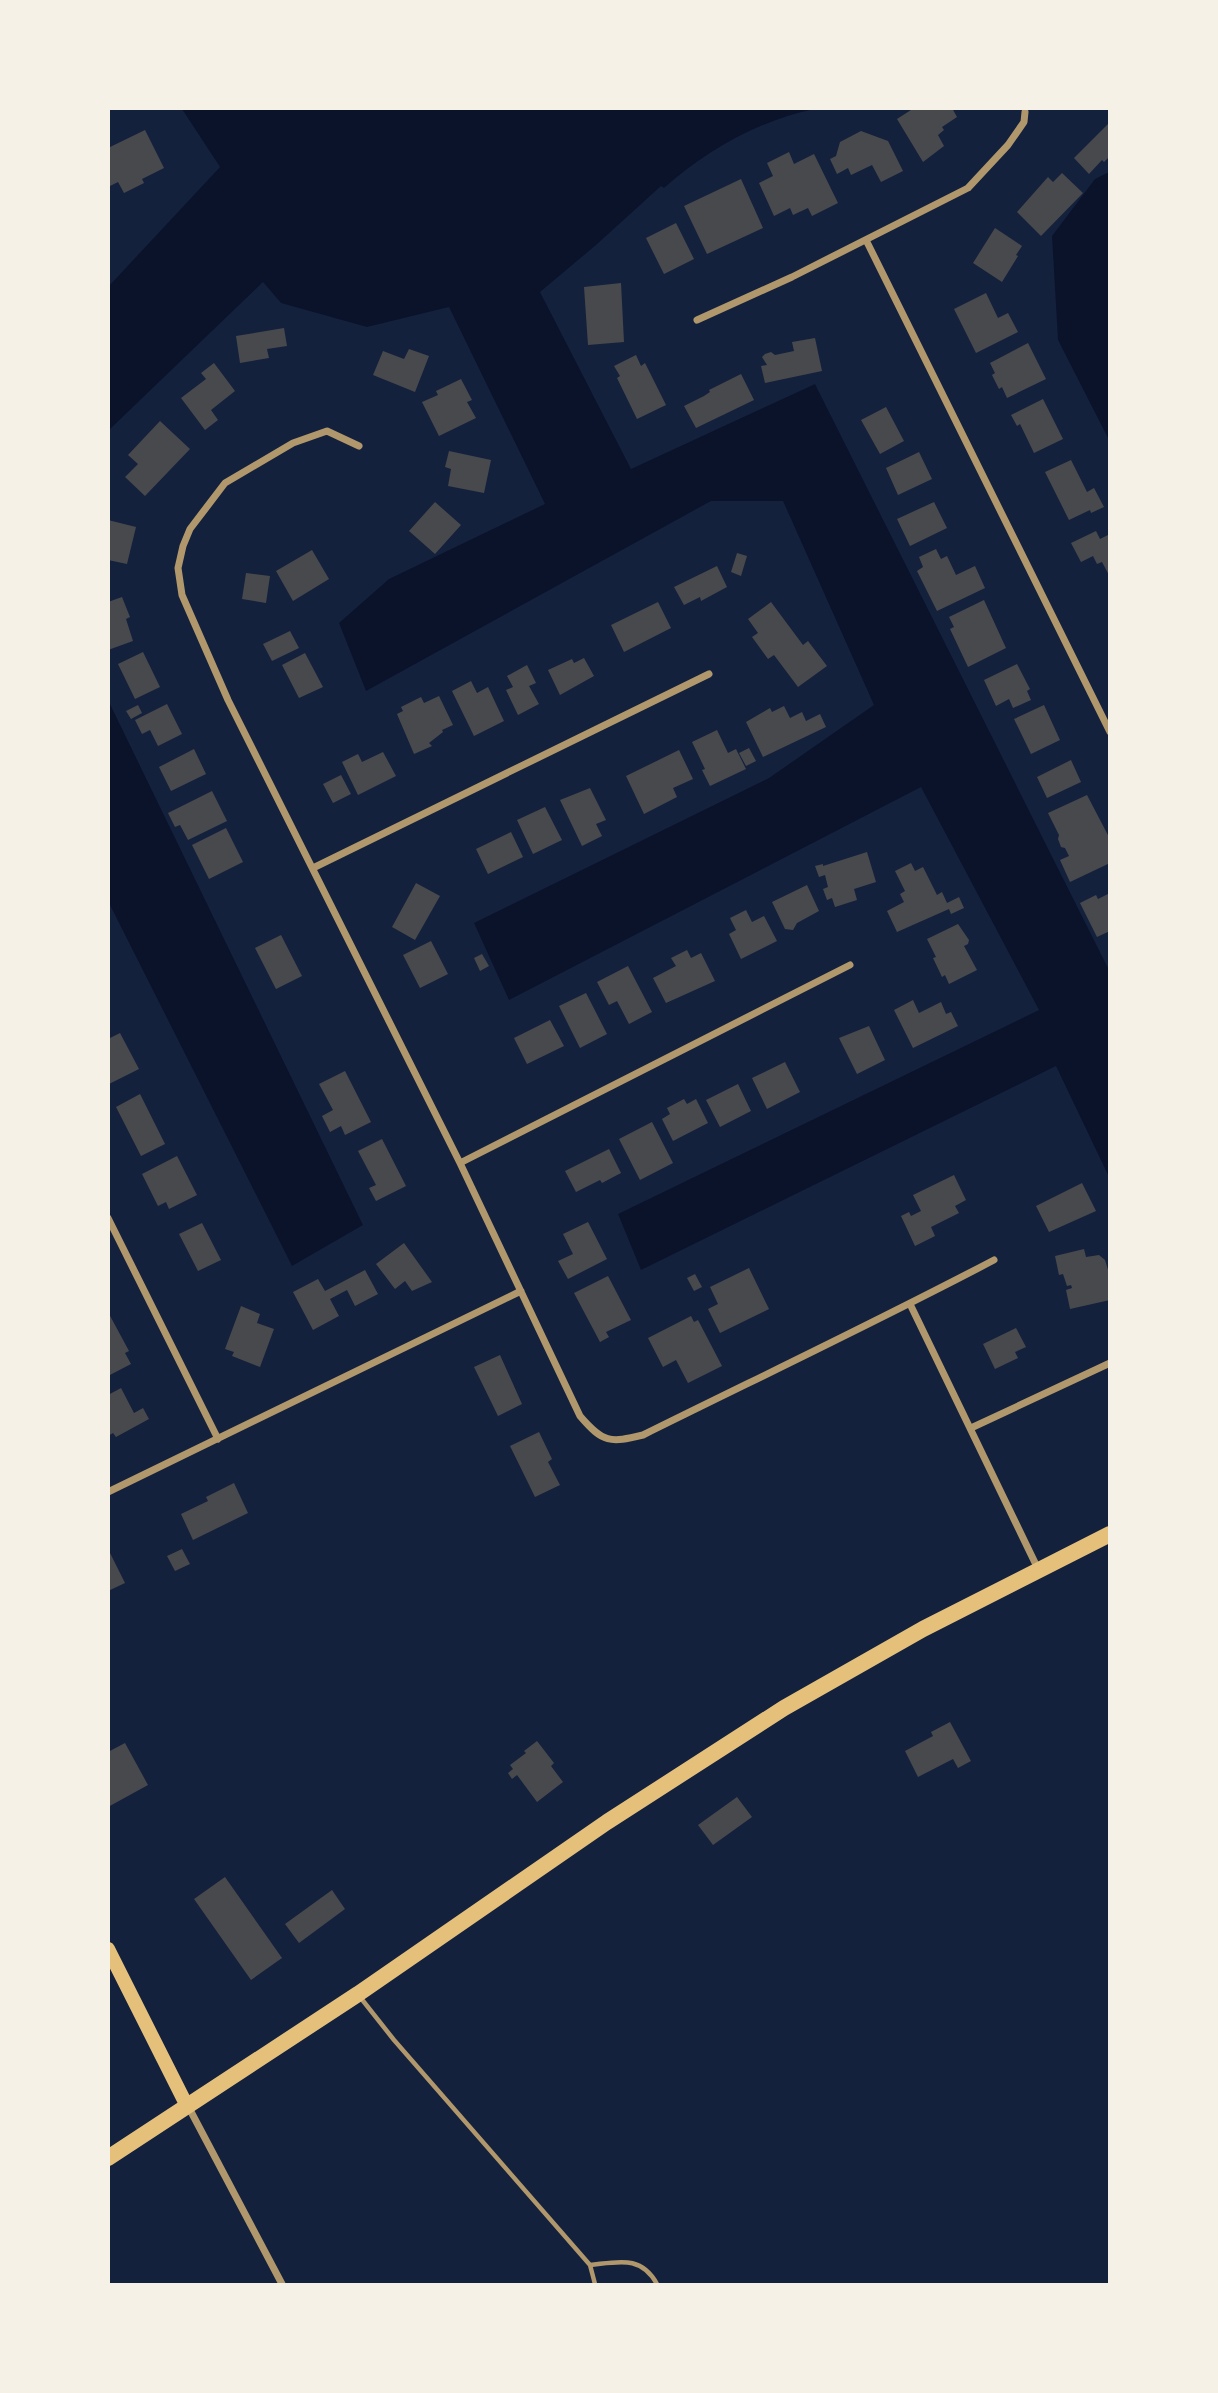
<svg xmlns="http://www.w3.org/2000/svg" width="1218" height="2393" font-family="Rubik,sans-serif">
<rect width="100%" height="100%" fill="#14213d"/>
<!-- water -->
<path fill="#0b132b" d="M 182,109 L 814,109 C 758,121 707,150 664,188 L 661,186 L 596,245 L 540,292 L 631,469 L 815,384 L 1109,970 L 1109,1177 L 1056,1066 L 641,1270 L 618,1214 L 1039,1010 L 921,787 L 509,1000 L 474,923 L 769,778 L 874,705 L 783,501 L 711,501 L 366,691 L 339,623 L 389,579 L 545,504 L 449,307 L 367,327 L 281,303 L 263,282 L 109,430 L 109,286 L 220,167 Z
M 1109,172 L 1109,440 L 1058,340 L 1052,236 L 1095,179 Z
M 109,702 L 363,1225 L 292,1266 L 109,903 Z"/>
<!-- building -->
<path fill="#48494c" d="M 914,108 L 952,108 L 957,117 L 942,127 L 944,130 L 938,135 L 944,146 L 923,162 L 897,119 Z
M 1110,122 L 1110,156 L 1104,162 L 1102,160 L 1089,174 L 1074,158 Z
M 145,130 L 164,168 L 142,179 L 144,183 L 124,193 L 118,182 L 108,187 L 108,148 Z
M 861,131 L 888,141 L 903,171 L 881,182 L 872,165 L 851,175 L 848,168 L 837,174 L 830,159 L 836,156 L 840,142 Z
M 789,152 L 794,164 L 814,154 L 838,203 L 812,216 L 808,208 L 793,215 L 790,208 L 774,216 L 759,183 L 773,176 L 767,163 Z
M 1062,173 L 1083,193 L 1041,236 L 1017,212 L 1048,177 L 1053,182 Z
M 741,179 L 763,228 L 707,254 L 684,206 Z
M 676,223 L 694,259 L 664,274 L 646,238 Z
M 995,228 L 1022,246 L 1016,255 L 1018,256 L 1002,282 L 973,263 Z
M 621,283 L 624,342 L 588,345 L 584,287 Z
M 986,293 L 998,318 L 1008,313 L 1018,332 L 976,353 L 954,309 Z
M 284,328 L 287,346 L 267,349 L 269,358 L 240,363 L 236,336 Z
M 815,338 L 822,371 L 765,383 L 761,366 L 767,365 L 762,357 L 765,354 L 771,352 L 775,355 L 794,351 L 792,342 Z
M 1028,343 L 1046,379 L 1007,398 L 1002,387 L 999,389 L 992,375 L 995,373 L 990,363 Z
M 409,349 L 429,356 L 415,392 L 373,375 L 383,351 L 404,359 Z
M 636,355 L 641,366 L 645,363 L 666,405 L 637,419 L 617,378 L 620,376 L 614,366 Z
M 214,363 L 235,391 L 211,410 L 218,420 L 205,430 L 181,398 L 206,379 L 201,373 Z
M 741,374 L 754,400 L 696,428 L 684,406 L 704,396 L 710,392 L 709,390 Z
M 461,379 L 472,400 L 467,402 L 476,418 L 439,436 L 422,402 L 438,395 L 436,391 Z
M 1043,399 L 1063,439 L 1034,453 L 1020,424 L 1017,426 L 1011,415 Z
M 886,407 L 904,441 L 880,454 L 861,420 Z
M 160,421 L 190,449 L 145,496 L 125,477 L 138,464 L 128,455 Z
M 449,451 L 491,460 L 484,493 L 448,486 L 451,469 L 445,467 Z
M 919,452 L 932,479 L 898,495 L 886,468 Z
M 1071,460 L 1087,492 L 1094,488 L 1104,507 L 1091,513 L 1090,510 L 1069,520 L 1045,472 Z
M 435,502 L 461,525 L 435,554 L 409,531 Z
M 934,502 L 947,528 L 910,546 L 897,519 Z
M 108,520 L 136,527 L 127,564 L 108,560 Z
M 1096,531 L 1100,539 L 1110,534 L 1110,577 L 1102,562 L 1097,564 L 1093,556 L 1081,562 L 1071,543 Z
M 936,549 L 941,559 L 947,556 L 956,575 L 975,566 L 985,588 L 937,611 L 917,571 L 923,567 L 919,557 Z
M 312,550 L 329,579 L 293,601 L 276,571 Z
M 737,553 L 747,556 L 741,576 L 731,572 Z
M 717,566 L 727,587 L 701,601 L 700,597 L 684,605 L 674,587 Z
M 246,573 L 270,576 L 266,603 L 242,599 Z
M 122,597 L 130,617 L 126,619 L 133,641 L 108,650 L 108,602 Z
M 984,600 L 1006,648 L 968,667 L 950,629 L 954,627 L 949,617 Z
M 658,602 L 671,628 L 624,652 L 611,625 Z
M 771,602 L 803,645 L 808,641 L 827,666 L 798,687 L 774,655 L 768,659 L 752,637 L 758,633 L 748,619 Z
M 290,631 L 299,648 L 272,661 L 263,644 Z
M 143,652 L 160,687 L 135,699 L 118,664 Z
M 305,653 L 323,687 L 299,698 L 282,665 Z
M 584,658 L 594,676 L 560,695 L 548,670 L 572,659 L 574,663 Z
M 1017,664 L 1030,689 L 1027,691 L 1031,700 L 1013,708 L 1009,699 L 996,706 L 984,680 Z
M 527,665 L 536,683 L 529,686 L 539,704 L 518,715 L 506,690 L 513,687 L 507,676 Z
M 471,681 L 477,693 L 488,687 L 504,721 L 474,736 L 452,691 Z
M 439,696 L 453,725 L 442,730 L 443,732 L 429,743 L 432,746 L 414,754 L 397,714 L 403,711 L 401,707 L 421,697 L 424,703 Z
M 167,704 L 182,734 L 158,746 L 150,730 L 142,734 L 135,720 Z
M 138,705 L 142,713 L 131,719 L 126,711 Z
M 1044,705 L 1060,740 L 1031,754 L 1014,719 Z
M 784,706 L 790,718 L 802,712 L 806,721 L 820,714 L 826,727 L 763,757 L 746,722 L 770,708 L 772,712 Z
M 717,730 L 728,753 L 736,749 L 746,769 L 710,786 L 702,770 L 705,769 L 692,742 Z
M 749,748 L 756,761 L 746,766 L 739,753 Z
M 194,749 L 206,774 L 171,791 L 159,767 Z
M 679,750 L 693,779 L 673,788 L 677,797 L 644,814 L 626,776 Z
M 383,752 L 396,776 L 358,795 L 342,762 L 358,754 L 362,762 Z
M 1071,760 L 1081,782 L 1047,798 L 1037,777 Z
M 341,775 L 351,794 L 333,803 L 323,784 Z
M 590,788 L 606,820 L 596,824 L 602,836 L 582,846 L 560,800 Z
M 212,791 L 227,821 L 188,840 L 180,825 L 175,827 L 168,813 Z
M 1087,795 L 1110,839 L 1110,863 L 1070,882 L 1060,860 L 1069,856 L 1065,848 L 1061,847 L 1058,839 L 1059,835 L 1048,813 Z
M 545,807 L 562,840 L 533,854 L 517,820 Z
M 226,828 L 243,862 L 209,879 L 192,845 Z
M 511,832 L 523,857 L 488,874 L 476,849 Z
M 867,852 L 876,882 L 854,889 L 857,900 L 835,907 L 832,898 L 827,900 L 823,889 L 828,887 L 825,875 L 819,877 L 815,866 L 823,864 L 823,866 Z
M 911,863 L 915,871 L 923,867 L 937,895 L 942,892 L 947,903 L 959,897 L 964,908 L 951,914 L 949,909 L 897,932 L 887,911 L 904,902 L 900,894 L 905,891 L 895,871 Z
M 416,883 L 440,896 L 415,940 L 392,927 Z
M 807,885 L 819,911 L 797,923 L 793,930 L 785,929 L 772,902 Z
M 1110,893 L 1110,931 L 1097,937 L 1080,903 L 1096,895 L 1098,899 Z
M 746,910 L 752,922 L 764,916 L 777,941 L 741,959 L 729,934 L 736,930 L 730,918 Z
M 958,924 L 969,940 L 968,944 L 964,946 L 977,970 L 949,984 L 945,975 L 942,977 L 933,958 L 936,957 L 927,939 Z
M 281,935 L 302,976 L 276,989 L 255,948 Z
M 431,941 L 448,974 L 420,988 L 403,955 Z
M 687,950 L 691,958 L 701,953 L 715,981 L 666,1003 L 653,978 L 676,966 L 671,958 Z
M 482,954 L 489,966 L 480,971 L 474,958 Z
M 628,966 L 652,1012 L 629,1024 L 617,1001 L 609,1005 L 597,982 Z
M 586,993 L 607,1034 L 580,1048 L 559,1006 Z
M 913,1000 L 919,1013 L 941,1002 L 946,1014 L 951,1012 L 958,1026 L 913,1048 L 894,1010 Z
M 550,1020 L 564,1046 L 527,1064 L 514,1038 Z
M 869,1026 L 885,1060 L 857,1074 L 839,1038 Z
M 120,1033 L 139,1069 L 109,1084 L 108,1039 Z
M 785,1062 L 800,1092 L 767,1109 L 752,1078 Z
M 345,1071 L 371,1122 L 345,1135 L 341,1126 L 330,1132 L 322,1116 L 333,1110 L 319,1084 Z
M 738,1084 L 751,1111 L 720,1127 L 706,1100 Z
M 140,1094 L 165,1144 L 141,1156 L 116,1107 Z
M 684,1099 L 687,1104 L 696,1099 L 708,1123 L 673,1141 L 662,1119 L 670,1114 L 667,1108 Z
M 652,1122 L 673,1163 L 640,1180 L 619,1139 Z
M 382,1139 L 406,1186 L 376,1201 L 369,1188 L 376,1185 L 358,1151 Z
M 609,1149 L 621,1173 L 602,1183 L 600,1180 L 576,1192 L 565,1171 Z
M 177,1156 L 197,1195 L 169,1209 L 166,1202 L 158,1206 L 142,1174 Z
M 954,1175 L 966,1200 L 955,1206 L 959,1213 L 931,1227 L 935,1236 L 915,1246 L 901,1216 L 909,1212 L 911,1216 L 921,1211 L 913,1195 Z
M 1082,1183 L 1096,1211 L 1049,1232 L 1036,1206 Z
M 588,1222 L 607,1259 L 568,1279 L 558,1261 L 573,1254 L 563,1234 Z
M 202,1223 L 221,1260 L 198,1271 L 179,1234 Z
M 404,1243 L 432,1282 L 412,1291 L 405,1281 L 395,1289 L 376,1264 Z
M 1084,1249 L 1086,1257 L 1099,1255 L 1105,1260 L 1110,1276 L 1110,1300 L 1070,1309 L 1066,1290 L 1072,1288 L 1071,1285 L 1067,1286 L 1063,1274 L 1059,1275 L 1055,1256 Z
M 749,1268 L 769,1309 L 720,1333 L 708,1309 L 718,1304 L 710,1287 Z
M 365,1270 L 378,1294 L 355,1306 L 347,1290 L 330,1299 L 339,1316 L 313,1330 L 293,1292 L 318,1279 L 325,1291 Z
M 695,1274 L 702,1287 L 694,1291 L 687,1278 Z
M 608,1276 L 631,1320 L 606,1332 L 609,1337 L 600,1342 L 574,1293 Z
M 241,1306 L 260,1314 L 257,1323 L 274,1329 L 260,1367 L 232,1356 L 234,1352 L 225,1349 Z
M 108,1312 L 129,1351 L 125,1353 L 131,1364 L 108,1376 Z
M 691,1316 L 694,1322 L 698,1320 L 722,1366 L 688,1383 L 676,1360 L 663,1367 L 648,1338 Z
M 1016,1328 L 1026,1347 L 1015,1352 L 1018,1358 L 995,1369 L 983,1344 Z
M 500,1355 L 522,1404 L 498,1416 L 474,1367 Z
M 121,1388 L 134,1413 L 143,1408 L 149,1419 L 116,1437 L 113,1433 L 108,1436 L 108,1395 Z
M 539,1432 L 552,1459 L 548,1462 L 560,1485 L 535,1497 L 510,1446 Z
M 234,1483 L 248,1513 L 193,1540 L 181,1514 L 208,1501 L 206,1497 Z
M 108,1549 L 125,1583 L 108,1591 Z
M 182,1549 L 190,1564 L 175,1571 L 167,1556 Z
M 950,1722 L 971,1761 L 958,1768 L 953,1759 L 918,1777 L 905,1751 L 933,1736 L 931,1732 Z
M 537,1741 L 554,1763 L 551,1766 L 563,1782 L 537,1802 L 517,1775 L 512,1779 L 508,1773 L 513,1769 L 510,1765 L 526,1753 L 524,1751 Z
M 125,1743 L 148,1785 L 108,1807 L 108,1752 Z
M 737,1797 L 752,1817 L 713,1845 L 698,1825 Z
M 225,1877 L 282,1958 L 251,1980 L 194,1899 Z
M 332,1890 L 345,1909 L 299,1943 L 285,1924 Z"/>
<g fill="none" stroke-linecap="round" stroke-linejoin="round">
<!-- service -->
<path stroke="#b1986c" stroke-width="4.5" d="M 360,1997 L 394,2040 L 590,2265 L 595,2284
M 590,2265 C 619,2262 641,2255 657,2284"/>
<!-- minor -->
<path stroke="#b1986c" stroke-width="7" d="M 866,240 L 1110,732
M 697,320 L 792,277 L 968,188 L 1008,145 L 1024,122 L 1025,112
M 359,446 L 327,431 L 293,443 L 225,483 L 190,529 L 183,546 L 178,568 L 182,595 L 228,700 L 460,1163 L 580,1416 C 603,1443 610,1443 643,1435 C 760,1377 878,1321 994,1260
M 313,868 L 709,674
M 460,1163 L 850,965
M 108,1218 L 218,1439
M 910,1304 L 1039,1571
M 971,1428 L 1110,1363
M 108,1492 L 521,1291
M 188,2106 L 282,2284"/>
<!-- secondary -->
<path stroke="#e5c07b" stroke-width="14" d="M 108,1949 L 187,2106"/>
<!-- trunk -->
<path stroke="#e5c07b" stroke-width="16" d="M 108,2158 L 358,1994 L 607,1822 L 784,1708 L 923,1629 L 1110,1534"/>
</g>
<!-- border -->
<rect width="1218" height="2393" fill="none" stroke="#f6f1e7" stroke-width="220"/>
</svg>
